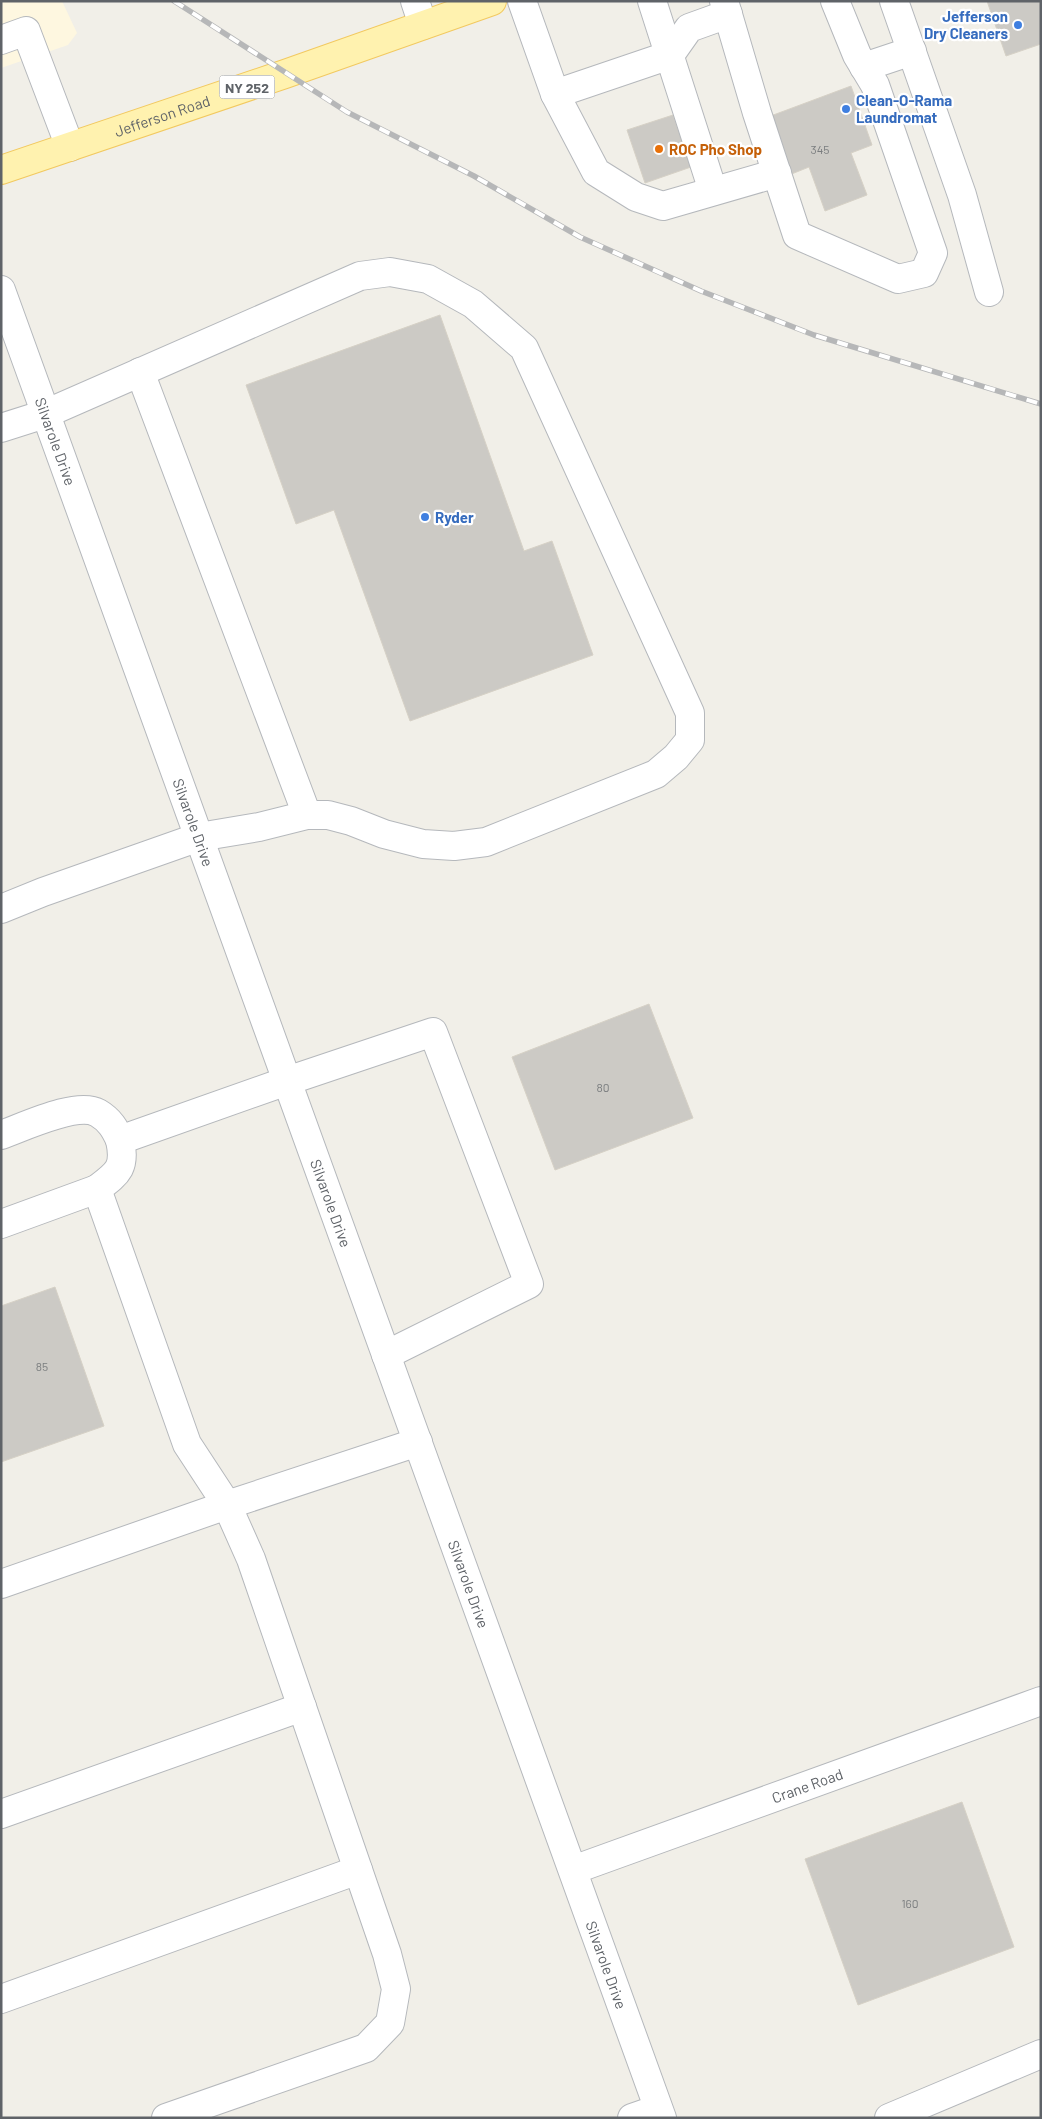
<svg xmlns="http://www.w3.org/2000/svg" width="1042" height="2119" font-family="Barlow,sans-serif">
<rect width="100%" height="100%" fill="#f1efe8"/>
<!-- commercial -->
<path fill="#fef7e0" d="M 1,1 L 62,1 L 77,33 L 68,45 L 1,68 Z"/>
<!-- building -->
<path fill="#cccac5" stroke="#d6d1c6" d="M 987,1 L 1039,1 L 1041,7 L 1041,44 L 1006,56 Z
M 851,86 L 872,145 L 851,153 L 867,195 L 825,211 L 809,167 L 789,175 L 768,117 Z
M 673,115 L 691,167 L 645,183 L 627,130 Z
M 440,315 L 524,551 L 552,541 L 593,655 L 410,721 L 334,510 L 296,524 L 246,385 Z
M 649,1004 L 693,1118 L 555,1170 L 512,1057 Z
M 55,1287 L 104,1426 L 1,1462 L 1,1306 Z
M 962,1802 L 1014,1947 L 858,2005 L 805,1859 Z"/>
<g fill="none" stroke-linecap="round" stroke-linejoin="round">
<!-- minor casing -->
<g stroke="#b5b8bc" stroke-width="30">
<g id="minor">
<path d="M 415,1 L 423,25"/>
<path d="M 522,1 L 555,94 L 596,172 L 636,197 L 663,206 L 777,173"/>
<path d="M 652,1 L 713,191"/>
<path d="M 724,1 L 757,113 L 797,235 L 898,279 L 924,273 L 933,253 L 875,85 L 857,55 L 835,1"/>
<path d="M 894,1 L 962,195 L 989,292"/>
<path d="M 1,40 L 26,31 L 70,147"/>
<path d="M 864,67 L 912,51"/>
<path d="M 555,94 L 670,55 L 689,28 L 728,14"/>
<path id="s1" d="M 1,290 L 662,2118"/>
<path d="M 140,372 L 307,815"/>
<path d="M 1,428 L 45,414 L 360,276 L 390,272 L 428,279 L 473,304 L 524,348 L 690,713 L 690,740 L 676,757 L 656,774 L 486,842 L 454,846 L 423,844 L 384,834 L 351,821 L 328,815 L 307,815 L 259,827 L 199,837 L 43,892 L 1,909"/>
<path d="M 1,1135 C 24,1127 77,1101 98,1113 C 110,1120 115,1129 120,1140 L 287,1081 L 433,1032 L 529,1284 L 386,1355"/>
<path d="M 120,1140 C 126,1168 118,1173 97,1189 L 187,1444 L 227,1505 L 251,1559 L 387,1954 L 396,1989 L 390,2023 L 366,2048 L 166,2118"/>
<path d="M 1,1224 L 97,1189"/>
<path d="M 1,1584 L 227,1505 L 418,1442"/>
<path d="M 1,1814 L 302,1707"/>
<path id="s2" d="M 573,1870 L 1041,1701"/>
<path d="M 1,1999 L 358,1870"/>
<path d="M 632,2118 L 658,2109"/>
<path d="M 889,2118 L 1041,2054"/>
</g>
</g>
<!-- major casing -->
<g stroke="#f2c960" stroke-width="30">
<g id="major">
<path id="s3" d="M 1,170 L 285,74 L 492,1"/>
</g>
</g>
<!-- minor -->
<use href="#minor" stroke="#fff" stroke-width="28"/>
<!-- major -->
<use href="#major" stroke="#fff2af" stroke-width="28"/>
<!-- rail casing -->
<g stroke="#b6b7b8" stroke-width="5.5">
<path id="rail" d="M 174,1 L 347,112 L 474,176 L 580,237 L 701,291 L 814,335 L 1041,404"/>
</g>
<!-- rail -->
<use href="#rail" stroke="#fff" stroke-width="4" stroke-dasharray="11" stroke-linecap="butt"/>
</g>
<!-- markers -->
<g fill="#3f7fe0" stroke="#fff" stroke-width="2">
<circle cx="1018" cy="25" r="5"/>
<circle cx="846" cy="109" r="5"/>
<circle cx="425" cy="517" r="5"/>
</g>
<circle fill="#e8710a" stroke="#fff" stroke-width="2" cx="659" cy="149" r="5"/>
<g text-anchor="middle" dominant-baseline="central" stroke-width="4.5" stroke-linejoin="round" paint-order="stroke">
<!-- number labels -->
<g font-size="12" fill="#7a7d7f">
<text x="820" y="149">345</text>
<text x="603" y="1087">80</text>
<text x="42" y="1366">85</text>
<text x="910" y="1903">160</text>
</g>
<!-- shield labels -->
<rect fill="#fff" stroke="#8f9295" stroke-width="1" x="219.5" y="75.5" width="55" height="23" rx="4"/>
<g font-size="14" font-weight="bold" fill="#5f6368">
<text x="247" y="87">NY 252</text>
</g>
<!-- shop labels -->
<g font-size="15" font-weight="bold" fill="#366cbe" stroke="#fff" text-anchor="start">
<text x="1008" y="16" text-anchor="end">Jefferson<tspan x="1008" dy="17">Dry Cleaners</tspan></text>
<text x="856" y="100">Clean-O-Rama<tspan x="856" dy="17">Laundromat</tspan></text>
<text x="435" y="517">Ryder</text>
</g>
<!-- street labels -->
<g font-size="15" fill="#5f6368" stroke="#fff">
<text stroke="none"><textPath href="#s3" startOffset="170">Jefferson Road</textPath></text>
<text stroke="none"><textPath href="#s1" startOffset="161">Silvarole Drive</textPath></text>
<text stroke="none"><textPath href="#s1" startOffset="566">Silvarole Drive</textPath></text>
<text stroke="none"><textPath href="#s1" startOffset="971">Silvarole Drive</textPath></text>
<text stroke="none"><textPath href="#s1" startOffset="1376">Silvarole Drive</textPath></text>
<text stroke="none"><textPath href="#s2" startOffset="249">Crane Road</textPath></text>
<text stroke="none"><textPath href="#s1" startOffset="1781">Silvarole Drive</textPath></text>
</g>
<!-- food labels -->
<g font-size="15" font-weight="bold" fill="#c56008" stroke="#fff" text-anchor="start">
<text x="669" y="149">ROC Pho Shop</text>
</g>
</g>
<!-- border -->
<rect width="1042" height="2119" fill="none" stroke="#5f6368" stroke-width="5"/>
</svg>
